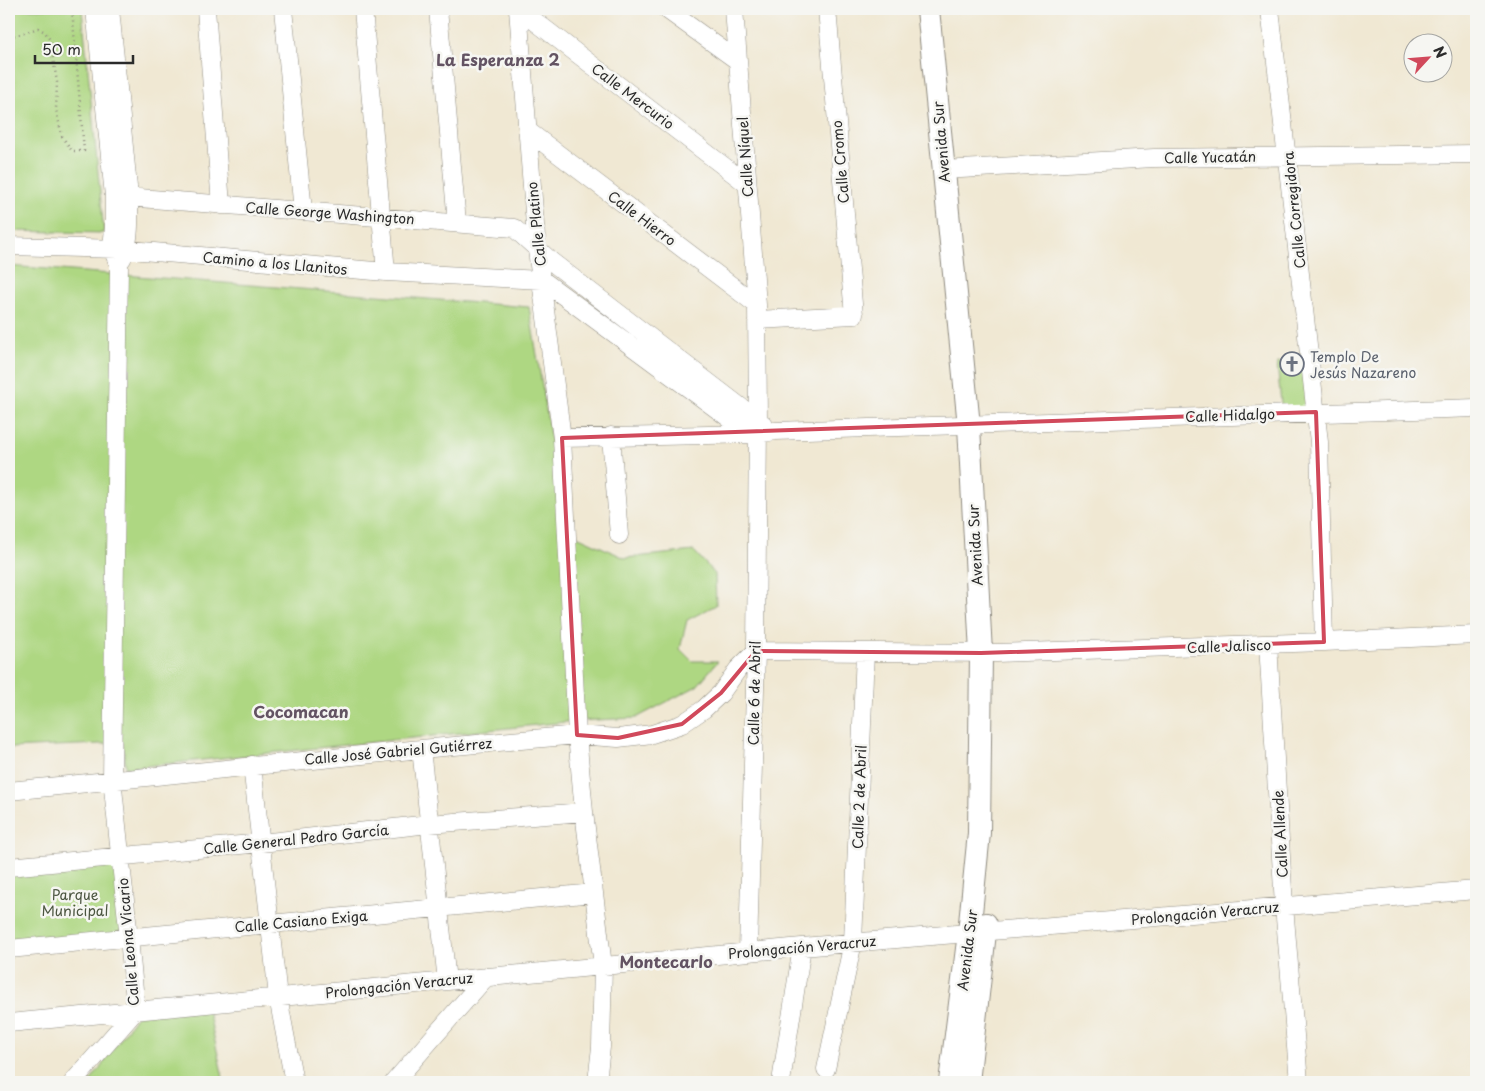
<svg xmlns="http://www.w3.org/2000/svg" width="1485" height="1091" font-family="'Playpen Sans',sans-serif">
<rect width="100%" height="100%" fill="#f6f6f2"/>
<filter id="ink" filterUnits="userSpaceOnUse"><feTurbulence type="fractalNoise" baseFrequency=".02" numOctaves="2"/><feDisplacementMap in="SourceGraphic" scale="10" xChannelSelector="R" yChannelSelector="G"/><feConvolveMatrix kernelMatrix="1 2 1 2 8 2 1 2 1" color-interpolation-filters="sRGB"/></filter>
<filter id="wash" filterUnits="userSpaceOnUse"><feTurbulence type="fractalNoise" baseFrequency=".0096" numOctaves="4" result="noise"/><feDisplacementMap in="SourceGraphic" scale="20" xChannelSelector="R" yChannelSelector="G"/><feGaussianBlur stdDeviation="1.12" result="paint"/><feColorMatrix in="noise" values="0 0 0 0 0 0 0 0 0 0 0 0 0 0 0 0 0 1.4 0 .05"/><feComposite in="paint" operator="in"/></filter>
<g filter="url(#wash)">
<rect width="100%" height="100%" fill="#f0e8d3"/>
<!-- green -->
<path fill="#aed782" stroke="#6c8156" d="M 9,9 L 82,9 L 104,233 L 9,231 Z
M 9,266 L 529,307 L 566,531 L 625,558 L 694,551 L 715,574 L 716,605 L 687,620 L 680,649 L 692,661 L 718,661 L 697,686 L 636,718 L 575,721 L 126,768 L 123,743 L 9,748 Z
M 1310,360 L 1316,412 L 1282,413 L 1277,363 Z
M 119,862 L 125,934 L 9,944 L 9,871 Z
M 208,1010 L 224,1082 L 90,1082 L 138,1014 Z"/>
</g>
<g filter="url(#ink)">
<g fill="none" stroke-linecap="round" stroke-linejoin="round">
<!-- minor casing -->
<g stroke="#8e8a7f" stroke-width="19">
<path id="minor" d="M 110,9 L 129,197 C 129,218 131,240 122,259
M 206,9 L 221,205
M 283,9 L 303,211
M 363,9 L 386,272
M 438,9 L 457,223
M 518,9 L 537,250 L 562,438 L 577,735 L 584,812 L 603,966 L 601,1047 L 597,1082
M 519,9 L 747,184
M 666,9 L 738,61
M 734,9 L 757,305 L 758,421 L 756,651 L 748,952
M 1270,9 L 1319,442 L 1324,642
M 528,131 L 757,305
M 943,170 L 1154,158 L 1476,154
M 114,196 L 514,228 L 552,262 L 764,425
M 9,246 L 119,249 L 386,272 L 542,280 L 729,418 L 754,432
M 757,320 L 854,315 L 827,9
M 611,436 L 619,535
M 562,438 L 757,434 L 775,431 C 1009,424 1243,414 1476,408
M 1268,644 L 1284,906 L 1299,1082
M 756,651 L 997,653 L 1324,642 L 1476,635
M 421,749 L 447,981
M 252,765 L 278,997 L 294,1082
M 9,791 L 421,749 L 577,735 L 618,738 L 652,734 L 682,724 L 704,709 L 721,693 L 738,669 L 756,651
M 9,867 L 261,843 L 429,824 L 584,812
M 9,949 L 594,893
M 9,1023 L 802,947 L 1476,890
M 826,1069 L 853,942 L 865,652
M 73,1082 L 136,1010 L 129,938 L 112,779 L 119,265 L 112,249 L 114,227 L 114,196 L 95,9
M 394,1082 L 486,977
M 781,1082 L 802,947"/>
</g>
<!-- major casing -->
<g stroke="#8e8a7f" stroke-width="24">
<path id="major" d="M 928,9 L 969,426 L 981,653 L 979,833 L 969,933 L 950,1082
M 968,1082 L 986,924"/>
</g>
<!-- path -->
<path stroke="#8e8a7f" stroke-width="2.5" stroke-dasharray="1 4" stroke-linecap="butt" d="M 9,36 L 18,35 L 38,28 L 45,32 L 50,40 L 57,82 L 56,110 L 62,136 L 72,151 L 84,151 L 72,9"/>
<!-- minor -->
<use href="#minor" stroke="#fff" stroke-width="18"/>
<!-- major -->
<use href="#major" stroke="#fff" stroke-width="22"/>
</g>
</g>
<!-- marked area -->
<path fill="none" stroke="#d1495b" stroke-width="4" stroke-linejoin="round" d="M 1316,412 L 1324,642 L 981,653 L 756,651 L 721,693 L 682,724 L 618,738 L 577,735 L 562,438 Z"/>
<!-- icons -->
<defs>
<g id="church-ring" transform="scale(1.25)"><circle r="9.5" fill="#f6f6f2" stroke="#6b7280" stroke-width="1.5"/><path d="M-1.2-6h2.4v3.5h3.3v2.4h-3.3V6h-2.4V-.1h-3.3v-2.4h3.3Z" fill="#6b7280"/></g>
</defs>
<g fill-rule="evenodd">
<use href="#church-ring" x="1292" y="364"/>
</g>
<g text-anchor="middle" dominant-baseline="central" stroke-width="5" stroke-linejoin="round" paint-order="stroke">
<!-- street labels -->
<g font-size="14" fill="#2b2b2b" stroke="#f6f6f2">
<text transform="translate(633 96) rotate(37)">Calle Mercurio</text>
<text transform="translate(941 142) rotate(-95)">Avenida Sur</text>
<text transform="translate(745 157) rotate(-94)">Calle Níquel</text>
<text transform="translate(1210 157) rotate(-1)">Calle Yucatán</text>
<text transform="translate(840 162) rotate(-95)">Calle Cromo</text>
<text transform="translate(1294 210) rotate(-96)">Calle Corregidora</text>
<text transform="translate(330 213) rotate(4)">Calle George Washington</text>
<text transform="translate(642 218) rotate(37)">Calle Hierro</text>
<text transform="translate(536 224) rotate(-96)">Calle Platino</text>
<text transform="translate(275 263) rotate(5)">Camino a los Llanitos</text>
<text transform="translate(1230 415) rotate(-2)">Calle Hidalgo</text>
<text transform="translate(975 545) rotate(-93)">Avenida Sur</text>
<text transform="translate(1229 646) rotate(-2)">Calle Jalisco</text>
<text transform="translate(754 693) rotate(-89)">Calle 6 de Abril</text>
<text transform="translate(398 751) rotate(-5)">Calle José Gabriel Gutiérrez</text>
<text transform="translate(859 797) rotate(-88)">Calle 2 de Abril</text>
<text transform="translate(1280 834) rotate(-93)">Calle Allende</text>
<text transform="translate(296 839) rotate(-6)">Calle General Pedro García</text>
<text transform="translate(1205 913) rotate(-5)">Prolongación Veracruz</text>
<text transform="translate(301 921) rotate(-5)">Calle Casiano Exiga</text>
<text transform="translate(128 942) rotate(-95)">Calle Leona Vicario</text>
<text transform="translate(802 947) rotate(-5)">Prolongación Veracruz</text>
<text transform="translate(967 950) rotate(-83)">Avenida Sur</text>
<text transform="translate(399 985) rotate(-6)">Prolongación Veracruz</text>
</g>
<!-- worship labels -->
<g font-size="14" fill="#5b616d" stroke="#f6f6f2" text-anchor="start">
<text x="1310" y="356">Templo De<tspan x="1310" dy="16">Jesús Nazareno</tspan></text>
</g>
<!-- park labels -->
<g font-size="14" fill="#4c5641" stroke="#f6f6f2">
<text x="75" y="894">Parque<tspan x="75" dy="16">Municipal</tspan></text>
</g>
<!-- quarter labels -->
<g font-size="16" font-weight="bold" fill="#635363" stroke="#f6f6f2">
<text x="498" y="59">La Esperanza 2</text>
<text x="301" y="711">Cocomacan</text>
<text x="666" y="961">Montecarlo</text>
</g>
</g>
<!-- margin -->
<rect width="1485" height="1091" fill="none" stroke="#f6f6f2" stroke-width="30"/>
<!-- north arrow -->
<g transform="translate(1428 58) rotate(64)"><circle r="24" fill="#f6f6f2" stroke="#a5a5a2"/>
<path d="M0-4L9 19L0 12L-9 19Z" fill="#d1495b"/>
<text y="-8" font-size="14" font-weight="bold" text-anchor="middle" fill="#2b2b2b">N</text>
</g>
<!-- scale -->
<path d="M35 55v8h98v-8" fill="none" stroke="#2b2b2b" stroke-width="2.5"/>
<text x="42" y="55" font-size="15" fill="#2b2b2b" stroke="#f6f6f2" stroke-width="4" paint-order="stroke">50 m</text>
</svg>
